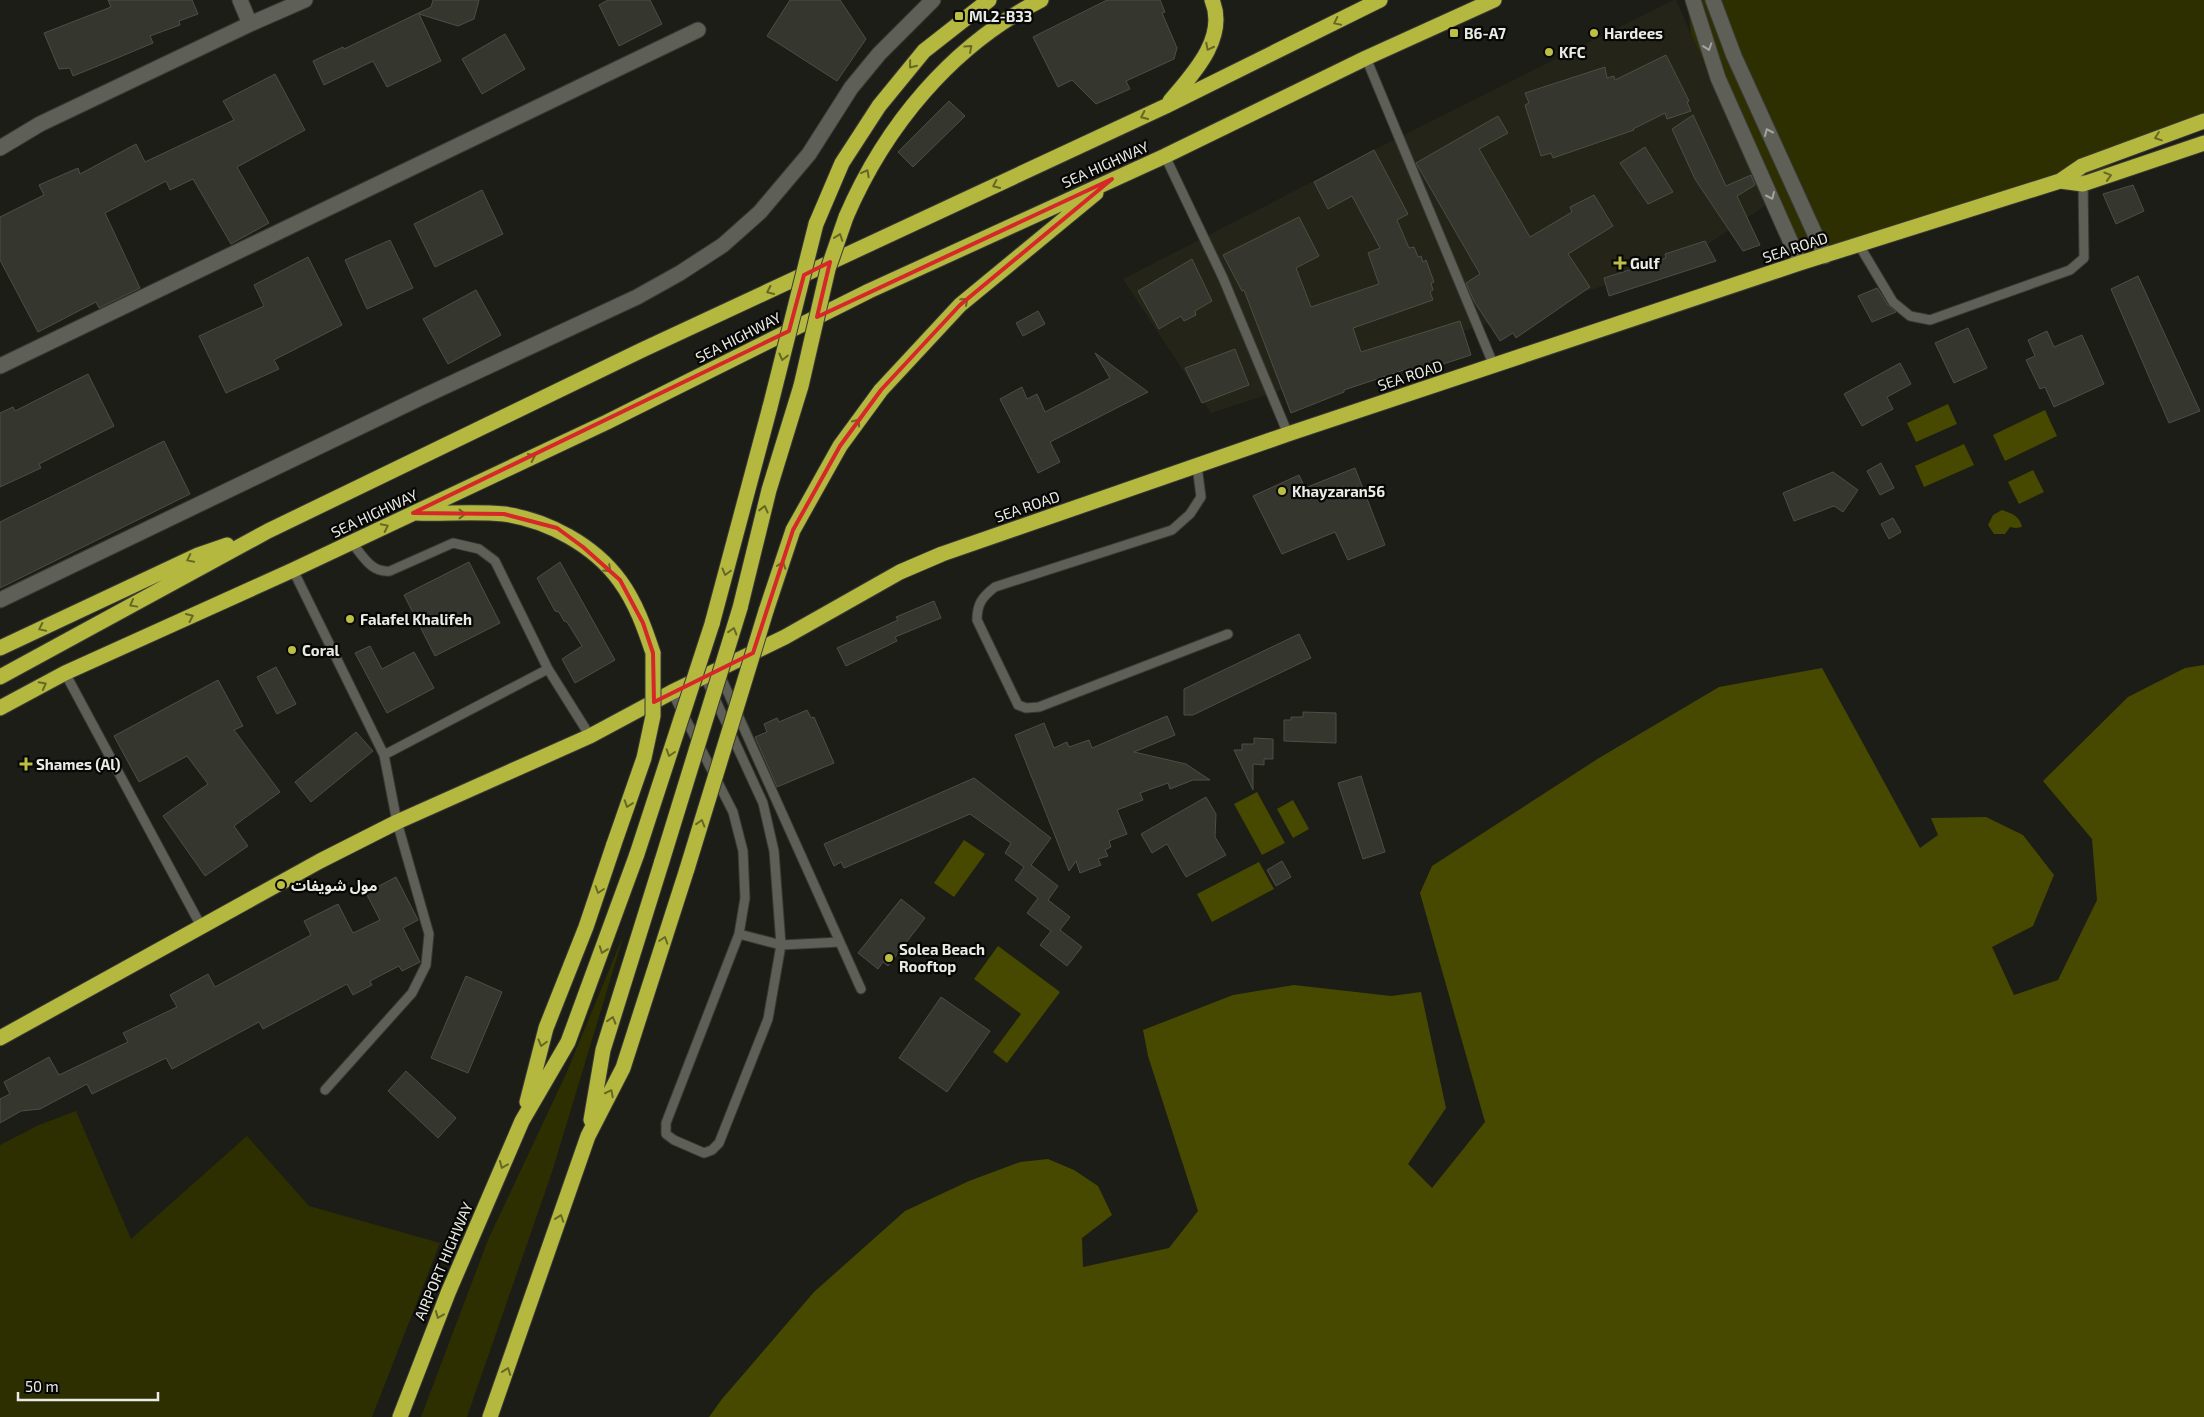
<svg xmlns="http://www.w3.org/2000/svg" width="2204" height="1417" font-family="'Exo 2','Noto Sans Arabic',sans-serif">
<rect width="100%" height="100%" fill="#1c1d16"/>
<!-- built -->
<path fill="#242518" d="M 1674,0 L 1676,0 L 1766,205 L 1686,259 L 1211,413 L 1123,279 L 1374,150 Z"/>
<!-- green -->
<path fill="#2e2f00" d="M 1687,0 L 2204,0 L 2204,121 L 2074,182 L 1796,267 L 1691,34 Z
M 624,934 L 552,1172 L 467,1417 L 421,1417 L 488,1240 L 566,1074 Z
M 76,1111 L 131,1239 L 247,1136 L 309,1206 L 440,1243 L 372,1417 L 0,1417 L 0,1145 L 39,1125 Z"/>
<!-- water -->
<path fill="#474900" d="M 1948,404 L 1957,424 L 1916,442 L 1907,423 Z
M 2045,410 L 2057,436 L 2005,461 L 1993,435 Z
M 1964,444 L 1974,465 L 1924,487 L 1915,466 Z
M 2033,470 L 2044,492 L 2019,504 L 2008,482 Z
M 2002,510 C 2011,513 2020,516 2022,527 L 2016,528 L 2010,527 L 2005,534 L 1994,534 L 1988,525 L 1993,515 Z
M 2204,665 L 2204,1417 L 709,1417 L 722,1399 L 814,1292 L 905,1211 L 969,1181 L 1020,1162 L 1048,1159 L 1074,1170 L 1098,1186 L 1112,1215 L 1082,1238 L 1083,1267 L 1169,1248 L 1198,1211 L 1148,1056 L 1143,1030 L 1233,995 L 1294,985 L 1391,996 L 1421,992 L 1446,1108 L 1408,1164 L 1432,1188 L 1485,1122 L 1420,893 L 1432,866 L 1599,758 L 1719,687 L 1822,668 L 1920,848 L 1938,835 L 1931,818 L 1986,817 L 2023,835 L 2054,875 L 2033,926 L 1992,947 L 2014,995 L 2058,980 L 2097,900 L 2092,839 L 2043,781 L 2128,697 L 2185,668 Z
M 1257,792 L 1285,843 L 1262,855 L 1234,804 Z
M 1293,800 L 1309,829 L 1293,838 L 1277,809 Z
M 964,840 L 985,854 L 954,897 L 934,883 Z
M 1259,862 L 1274,889 L 1212,922 L 1197,894 Z
M 998,946 L 1060,992 L 1007,1063 L 993,1052 L 1021,1014 L 974,979 Z"/>
<!-- building -->
<path fill="#35362e" stroke="#4d4e45" d="M 108,0 L 192,0 L 198,14 L 179,21 L 180,25 L 150,36 L 153,43 L 110,61 L 73,76 L 70,68 L 59,69 L 44,33 L 111,7 Z
M 433,0 L 479,0 L 474,19 L 458,26 L 419,14 L 441,61 L 387,87 L 373,61 L 324,85 L 313,61 L 343,47 L 344,49 L 431,7 Z
M 608,0 L 650,0 L 662,24 L 619,46 L 599,5 Z
M 790,0 L 840,0 L 866,39 L 837,81 L 767,36 Z
M 1107,0 L 1160,0 L 1165,12 L 1162,13 L 1177,48 L 1174,59 L 1126,81 L 1130,89 L 1096,104 L 1072,80 L 1058,87 L 1033,37 Z
M 505,34 L 525,69 L 482,94 L 462,59 Z
M 1666,55 L 1689,101 L 1687,102 L 1691,111 L 1667,119 L 1665,113 L 1633,129 L 1634,130 L 1553,158 L 1551,153 L 1541,156 L 1525,105 L 1529,103 L 1525,93 L 1605,67 L 1607,78 L 1614,76 L 1615,80 Z
M 275,74 L 305,130 L 237,167 L 269,223 L 231,244 L 193,179 L 170,190 L 166,181 L 105,213 L 140,288 L 99,308 L 96,302 L 38,332 L 0,260 L 0,217 L 44,195 L 39,185 L 78,168 L 80,174 L 136,144 L 145,162 L 234,120 L 223,101 Z
M 949,101 L 965,116 L 913,167 L 898,152 Z
M 1693,115 L 1726,186 L 1751,175 L 1755,185 L 1737,196 L 1760,245 L 1743,251 L 1695,179 L 1672,129 Z
M 1498,116 L 1508,133 L 1479,149 L 1530,237 L 1572,212 L 1570,207 L 1594,195 L 1613,226 L 1568,254 L 1590,287 L 1516,338 L 1513,333 L 1500,341 L 1474,301 L 1466,283 L 1480,274 L 1416,163 Z
M 1645,147 L 1673,192 L 1648,204 L 1620,163 Z
M 1374,150 L 1408,214 L 1397,220 L 1409,248 L 1414,247 L 1418,257 L 1421,256 L 1423,262 L 1426,260 L 1434,282 L 1431,283 L 1433,290 L 1430,292 L 1433,300 L 1353,328 L 1361,352 L 1460,321 L 1471,355 L 1409,375 L 1407,369 L 1344,390 L 1344,392 L 1291,413 L 1244,290 L 1242,291 L 1223,255 L 1299,217 L 1319,256 L 1296,268 L 1311,307 L 1379,284 L 1368,253 L 1380,248 L 1352,196 L 1328,209 L 1314,182 Z
M 2133,185 L 2144,211 L 2116,224 L 2103,194 Z
M 482,190 L 503,234 L 435,267 L 414,224 Z
M 390,240 L 413,288 L 367,309 L 345,260 Z
M 1705,241 L 1716,261 L 1609,296 L 1604,278 L 1666,258 L 1665,254 Z
M 308,257 L 342,325 L 274,360 L 279,369 L 226,393 L 199,336 L 264,306 L 254,285 Z
M 1192,259 L 1212,301 L 1195,311 L 1196,315 L 1184,321 L 1181,316 L 1159,329 L 1138,291 Z
M 2138,276 L 2200,411 L 2169,423 L 2111,289 Z
M 1877,288 L 1888,305 L 1896,312 L 1872,322 L 1858,296 Z
M 476,290 L 501,335 L 448,364 L 423,319 Z
M 1038,311 L 1045,324 L 1023,336 L 1016,323 Z
M 1968,328 L 1987,368 L 1954,383 L 1935,343 Z
M 2047,331 L 2054,347 L 2082,335 L 2104,384 L 2054,407 L 2045,387 L 2040,389 L 2026,360 L 2035,356 L 2028,340 Z
M 1235,349 L 1249,385 L 1202,403 L 1185,368 Z
M 1095,353 L 1148,392 L 1050,442 L 1060,462 L 1038,473 L 1000,399 L 1022,387 L 1027,399 L 1037,394 L 1045,412 L 1110,378 Z
M 1900,363 L 1911,384 L 1887,397 L 1893,409 L 1862,426 L 1844,394 Z
M 88,374 L 114,426 L 39,464 L 41,468 L 0,487 L 0,413 L 13,407 L 15,411 Z
M 164,441 L 190,494 L 0,588 L 0,522 Z
M 1881,463 L 1894,488 L 1880,495 L 1867,471 Z
M 1355,468 L 1385,545 L 1348,560 L 1335,532 L 1282,554 L 1253,496 L 1299,475 L 1305,488 Z
M 1833,472 L 1858,490 L 1843,512 L 1834,506 L 1794,521 L 1783,493 Z
M 1893,518 L 1901,532 L 1889,539 L 1881,524 Z
M 469,562 L 500,623 L 435,656 L 404,595 Z
M 560,562 L 615,660 L 575,683 L 562,659 L 582,646 L 567,622 L 564,621 L 559,612 L 555,611 L 537,578 Z
M 934,601 L 941,618 L 895,637 L 897,641 L 846,666 L 837,648 L 898,620 L 896,617 Z
M 1299,634 L 1311,658 L 1193,715 L 1184,715 L 1184,689 Z
M 370,646 L 382,669 L 414,652 L 434,688 L 387,713 L 355,653 Z
M 276,667 L 296,704 L 277,714 L 257,677 Z
M 218,680 L 243,726 L 234,730 L 280,792 L 234,826 L 248,846 L 205,876 L 163,816 L 208,784 L 187,756 L 139,782 L 114,736 Z
M 807,710 L 811,718 L 814,717 L 834,763 L 777,787 L 755,737 L 767,732 L 764,724 L 777,718 L 779,722 Z
M 1303,712 L 1336,713 L 1336,743 L 1284,741 L 1284,720 L 1291,720 L 1291,717 L 1303,717 Z
M 1167,716 L 1175,735 L 1134,752 L 1186,764 L 1210,780 L 1193,780 L 1170,789 L 1168,783 L 1140,793 L 1143,800 L 1117,810 L 1127,834 L 1109,841 L 1111,847 L 1105,850 L 1108,856 L 1098,859 L 1101,865 L 1080,873 L 1076,861 L 1069,871 L 1015,735 L 1044,723 L 1054,748 L 1067,742 L 1069,747 L 1089,740 L 1092,748 Z
M 356,732 L 373,751 L 311,802 L 295,782 Z
M 1254,738 L 1273,739 L 1273,759 L 1264,759 L 1264,765 L 1253,764 L 1253,790 L 1234,750 L 1242,750 L 1242,744 L 1254,744 Z
M 1361,776 L 1385,852 L 1363,859 L 1338,783 Z
M 974,778 L 1051,838 L 1031,865 L 1058,886 L 1048,900 L 1070,917 L 1060,930 L 1082,947 L 1067,966 L 1040,945 L 1051,931 L 1027,913 L 1038,898 L 1015,880 L 1024,867 L 1005,853 L 1011,843 L 970,814 L 844,868 L 841,862 L 834,866 L 824,844 Z
M 1206,797 L 1216,814 L 1215,837 L 1226,855 L 1186,877 L 1167,844 L 1152,853 L 1141,834 Z
M 1282,861 L 1291,877 L 1276,886 L 1267,870 Z
M 396,877 L 418,920 L 403,928 L 420,962 L 402,971 L 399,966 L 370,981 L 372,985 L 353,995 L 347,984 L 263,1029 L 259,1022 L 172,1069 L 166,1058 L 92,1094 L 87,1084 L 40,1109 L 21,1111 L 0,1123 L 0,1099 L 10,1094 L 4,1082 L 49,1057 L 59,1075 L 128,1042 L 123,1033 L 177,1007 L 170,995 L 208,974 L 215,987 L 311,935 L 304,921 L 338,904 L 353,933 L 380,920 L 366,893 Z
M 901,899 L 925,918 L 888,966 L 883,962 L 878,969 L 858,953 Z
M 466,976 L 502,992 L 468,1073 L 431,1058 Z
M 941,997 L 990,1031 L 947,1092 L 899,1058 Z
M 406,1071 L 456,1118 L 438,1138 L 388,1091 Z"/>
<g fill="none" stroke-linecap="round" stroke-linejoin="round">
<!-- lane casing -->
<g stroke="#393935" stroke-width="11">
<path id="lane" d="M 1366,58 L 1494,366
M 1165,156 L 1223,278 L 1288,434
M 1859,245 L 1893,302 L 1910,316 L 1930,320 L 2070,270 L 2084,258 L 2083,179
M 1197,466 L 1201,497 L 1190,514 L 1172,530 L 995,587 C 982,597 977,604 977,620 L 1018,705 L 1026,708 L 1039,707 L 1228,634
M 352,543 C 363,556 371,573 390,571 L 453,543 L 479,549 L 495,561 L 548,669 L 590,736
M 293,570 L 384,755 L 397,822 L 429,934 L 426,965 L 412,993 L 325,1090
M 65,673 L 201,926
M 720,675 L 861,989
M 672,692 L 733,812 L 743,851 L 745,898 L 739,934 L 666,1123 L 666,1134 L 674,1140 L 704,1153 L 712,1150 L 719,1143 L 768,1019 L 781,945 L 774,851 L 763,803 L 705,677
M 384,755 L 548,669
M 739,934 L 781,945 L 840,942"/>
</g>
<!-- street casing -->
<g stroke="#393935" stroke-width="17">
<path id="street" d="M 250,24 L 305,0
M 0,148 L 40,124 L 250,24 L 240,0
M 0,366 L 698,30"/>
</g>
<!-- secondary casing -->
<g stroke="#393935" stroke-width="17">
<path id="secondary" d="M 1693,0 L 1718,78 L 1800,263
M 1713,0 L 1734,56 L 1825,256
M 0,600 L 420,398 L 637,297 L 680,273 L 723,245 L 760,212 L 809,154 L 851,88 L 879,54 L 933,0"/>
</g>
<!-- highway casing -->
<g stroke="#393935" stroke-width="17">
<path id="highway" d="M 1170,101 C 1192,75 1228,38 1212,0
M 2060,181 L 2083,184 L 2204,143
M 846,217 C 885,126 952,45 1041,0
M 816,224 L 842,163 L 879,106 L 924,51 L 989,0
M 417,513 C 445,514 476,511 504,514 C 547,520 594,545 620,581 C 636,603 645,629 653,653
M 740,608 L 769,490 L 801,386
M 766,611 L 793,530 L 840,446 L 881,390 L 960,305 L 1096,193
M 712,624 L 770,407
M 0,648 L 198,555 L 227,545
M 0,677 L 268,531 L 642,350 L 1166,106 L 1380,0
M 0,708 L 65,673 L 293,570 L 607,422 L 869,291 L 1165,156 L 1366,58 L 1494,0
M 0,1038 L 320,861 L 397,822 L 590,736 L 672,692 L 785,637 L 900,572 L 942,554 L 1288,434 L 1800,263 L 2060,181 L 2082,166 L 2204,121
M 527,1102 L 546,1028 L 586,927 L 614,844
M 591,1120 L 603,1050 L 662,861
M 400,1417 L 448,1293 L 522,1121 L 568,1042 L 637,854
M 490,1417 L 588,1136 L 623,1068 L 687,869"/>
</g>
<!-- lane -->
<use href="#lane" stroke="#5e5f56" stroke-width="9"/>
<!-- street -->
<use href="#street" stroke="#5e5f56" stroke-width="15"/>
<!-- secondary -->
<use href="#secondary" stroke="#5e5f56" stroke-width="15"/>
<!-- highway -->
<use href="#highway" stroke="#b4b83f" stroke-width="15"/>
<!-- highway-bridge casing -->
<g stroke="#393935" stroke-width="17" stroke-linecap="butt">
<path id="highway-bridge" d="M 801,386 L 828,269 L 846,217
M 770,407 L 816,224
M 614,844 L 644,758 L 653,716 L 653,653
M 637,854 L 712,624
M 662,861 L 740,608
M 687,869 L 766,611"/>
</g>
<!-- highway-bridge -->
<use href="#highway-bridge" stroke="#b4b83f" stroke-width="15"/>
</g>
<!-- one-way arrows -->
<defs><path id="oneway-chevron" d="M-2-3.5L2.5 0L-2 3.5" fill="none" stroke-width="1.6" stroke-linecap="round" stroke-linejoin="round" transform="scale(1.25)"/></defs>
<g stroke="#666825">
<use href="#oneway-chevron" transform="translate(1337 22) rotate(154)"/>
<use href="#oneway-chevron" transform="translate(1209 47) rotate(117)"/>
<use href="#oneway-chevron" transform="translate(969 48) rotate(-42)"/>
<use href="#oneway-chevron" transform="translate(912 65) rotate(129)"/>
<use href="#oneway-chevron" transform="translate(1144 116) rotate(155)"/>
<use href="#oneway-chevron" transform="translate(2158 137) rotate(161)"/>
<use href="#oneway-chevron" transform="translate(866 173) rotate(-62)"/>
<use href="#oneway-chevron" transform="translate(2108 176) rotate(-17)"/>
<use href="#oneway-chevron" transform="translate(996 185) rotate(155)"/>
<use href="#oneway-chevron" transform="translate(839 237) rotate(-71)"/>
<use href="#oneway-chevron" transform="translate(770 291) rotate(155)"/>
<use href="#oneway-chevron" transform="translate(965 301) rotate(-41)"/>
<use href="#oneway-chevron" transform="translate(783 357) rotate(104)"/>
<use href="#oneway-chevron" transform="translate(857 422) rotate(-54)"/>
<use href="#oneway-chevron" transform="translate(532 457) rotate(-25)"/>
<use href="#oneway-chevron" transform="translate(764 509) rotate(-76)"/>
<use href="#oneway-chevron" transform="translate(462 514)"/>
<use href="#oneway-chevron" transform="translate(385 527) rotate(-26)"/>
<use href="#oneway-chevron" transform="translate(190 559) rotate(154)"/>
<use href="#oneway-chevron" transform="translate(782 565) rotate(-71)"/>
<use href="#oneway-chevron" transform="translate(608 569) rotate(44)"/>
<use href="#oneway-chevron" transform="translate(726 572) rotate(105)"/>
<use href="#oneway-chevron" transform="translate(133 604) rotate(151)"/>
<use href="#oneway-chevron" transform="translate(190 617) rotate(-24)"/>
<use href="#oneway-chevron" transform="translate(42 628) rotate(154)"/>
<use href="#oneway-chevron" transform="translate(733 631) rotate(-73)"/>
<use href="#oneway-chevron" transform="translate(43 685) rotate(-28)"/>
<use href="#oneway-chevron" transform="translate(670 753) rotate(108)"/>
<use href="#oneway-chevron" transform="translate(628 804) rotate(109)"/>
<use href="#oneway-chevron" transform="translate(701 823) rotate(-73)"/>
<use href="#oneway-chevron" transform="translate(599 890) rotate(108)"/>
<use href="#oneway-chevron" transform="translate(664 940) rotate(-72)"/>
<use href="#oneway-chevron" transform="translate(603 950) rotate(110)"/>
<use href="#oneway-chevron" transform="translate(612 1020) rotate(-73)"/>
<use href="#oneway-chevron" transform="translate(542 1043) rotate(105)"/>
<use href="#oneway-chevron" transform="translate(610 1093) rotate(-63)"/>
<use href="#oneway-chevron" transform="translate(503 1165) rotate(113)"/>
<use href="#oneway-chevron" transform="translate(560 1218) rotate(-71)"/>
<use href="#oneway-chevron" transform="translate(439 1315) rotate(112)"/>
<use href="#oneway-chevron" transform="translate(507 1371) rotate(-70)"/>
</g>
<g stroke="#a4a59e">
<use href="#oneway-chevron" transform="translate(1708 47) rotate(71)"/>
<use href="#oneway-chevron" transform="translate(1768 132) rotate(-114)"/>
<use href="#oneway-chevron" transform="translate(1771 196) rotate(66)"/>
</g>
<!-- marked area -->
<path fill="none" stroke="#d62828" stroke-width="4" stroke-linejoin="round" d="M 1112,179 L 960,305 L 881,390 L 840,446 L 793,530 L 753,653 L 654,702 L 653,653 L 643,623 L 620,580 L 583,547 L 557,528 L 504,514 L 413,513 L 789,331 L 804,275 L 830,262 L 817,317 Z"/>
<!-- markers -->
<g fill="#bcbf44" stroke="#070705" stroke-width="2">
<rect x="954" y="11" width="10" height="10" rx="2.5"/>
<rect x="1449" y="28" width="10" height="10" rx="2.5"/>
<circle cx="1594" cy="33" r="5"/>
<circle cx="1549" cy="52" r="5"/>
<path d="M1617.5 255.5h5v5h5v5h-5v5h-5v-5h-5v-5h5z"/>
<circle cx="1282" cy="491" r="5"/>
<circle cx="350" cy="619" r="5"/>
<circle cx="292" cy="650" r="5"/>
<path d="M23.5 756.5h5v5h5v5h-5v5h-5v-5h-5v-5h5z"/>
<circle cx="281" cy="885" r="5"/>
<circle cx="889" cy="958" r="5"/>
</g>
<g text-anchor="middle" dominant-baseline="central" stroke-width="4.5" stroke-linejoin="round" paint-order="stroke">
<!-- poi labels -->
<g font-size="15" font-weight="bold" fill="#ebebe6" stroke="#070705" text-anchor="start">
<text x="969" y="16">ML2-B33</text>
<text x="1464" y="33">B6-A7</text>
<text x="1604" y="33">Hardees</text>
<text x="1559" y="52">KFC</text>
<text x="1630" y="263">Gulf</text>
<text x="1292" y="491">Khayzaran56</text>
<text x="360" y="619">Falafel Khalifeh</text>
<text x="302" y="650">Coral</text>
<text x="36" y="764">Shames (Al)</text>
<text x="291" y="885">مول شويفات</text>
<text x="899" y="949">Solea Beach<tspan x="899" dy="17">Rooftop</tspan></text>
</g>
<!-- street labels -->
<g font-size="15" fill="#ebebe6" stroke="#070705">
<text transform="translate(1105 164) rotate(-24)">SEA HIGHWAY</text>
<text transform="translate(1795 247) rotate(-18)">SEA ROAD</text>
<text transform="translate(738 337) rotate(-27)">SEA HIGHWAY</text>
<text transform="translate(1410 375) rotate(-18)">SEA ROAD</text>
<text transform="translate(1027 506) rotate(-19)">SEA ROAD</text>
<text transform="translate(374 513) rotate(-25)">SEA HIGHWAY</text>
<text transform="translate(443 1261) rotate(-67)">AIRPORT HIGHWAY</text>
</g>
</g>
<!-- scale -->
<path d="M18 1392v8h140v-8" fill="none" stroke="#ebebe6" stroke-width="2.5"/>
<text x="25" y="1392" font-size="15" fill="#ebebe6" stroke="#070705" stroke-width="4" paint-order="stroke">50 m</text>
</svg>
